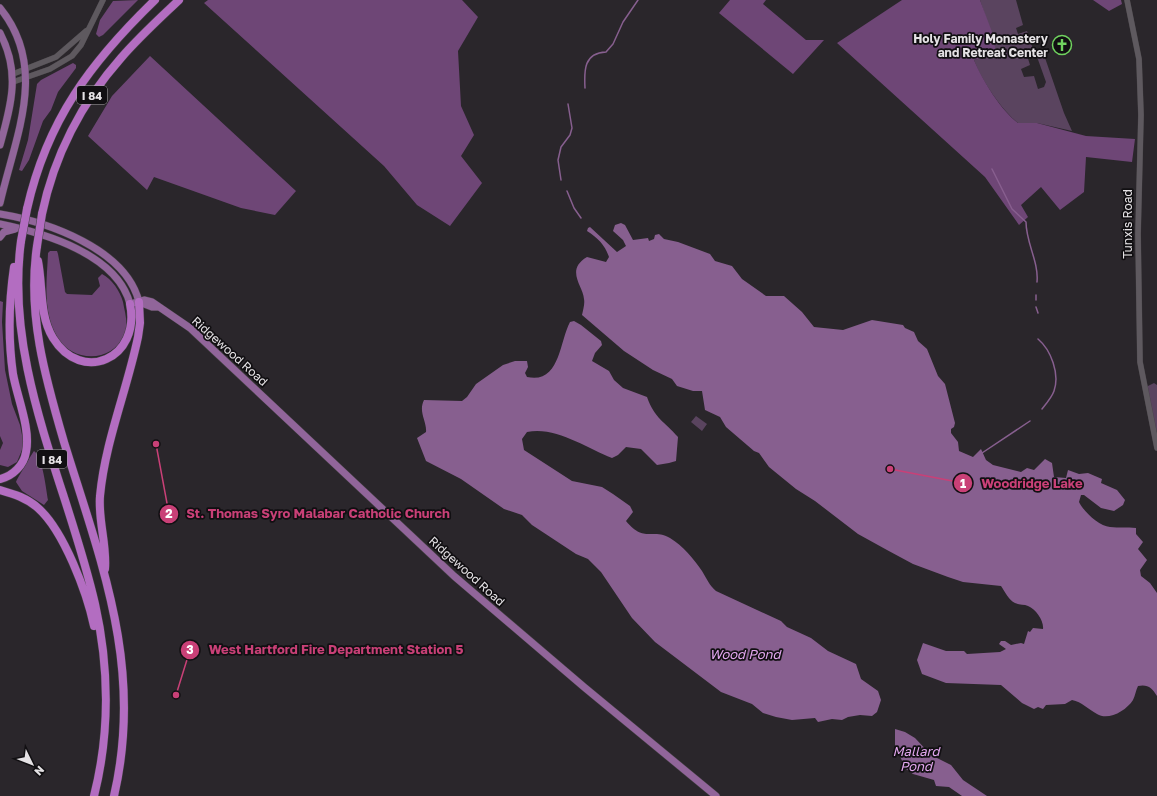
<svg xmlns="http://www.w3.org/2000/svg" width="1157" height="796" font-family="'Golos Text',sans-serif">
<rect width="100%" height="100%" fill="#2a262b"/>
<!-- green -->
<path fill="#5a445f" d="M 980,0 L 1016,0 L 1023,25 L 1016,28 L 1018,34 L 1027,31 L 1033,49 L 1026,52 L 1030,65 L 1021,69 L 1024,77 L 1034,76 L 1038,89 L 1044,87 L 1046,82 L 1036,54 L 1043,52 L 1064,113 L 1072,131 L 1037,123 L 1018,123 C 1001,109 982,81 974,60 L 988,56 L 995,45 Z
M 1154,383 L 1157,385 L 1157,432 L 1152,422 L 1146,387 Z
M 696,416 L 707,424 L 702,431 L 691,422 Z"/>
<!-- forest -->
<path fill="#6e4676" d="M 138,0 L 103,35 L 99,37 L 96,34 L 100,20 L 113,1 Z
M 208,0 L 462,0 L 478,17 L 458,51 L 461,106 L 474,135 L 461,156 L 482,183 L 450,226 L 417,205 L 384,166 L 204,3 Z
M 730,0 L 766,0 L 763,4 L 806,40 L 824,40 L 793,74 L 719,13 Z
M 902,0 L 980,0 L 992,32 L 996,51 L 988,56 L 974,60 C 983,81 1000,109 1018,123 L 1037,123 L 1086,136 L 1135,139 L 1132,162 L 1086,157 L 1084,192 L 1060,210 L 1041,187 L 1021,205 L 1028,217 L 1019,225 L 985,177 L 837,43 Z
M 1093,0 L 1121,0 L 1122,4 L 1109,11 Z
M 150,56 L 296,191 L 275,215 L 241,208 L 154,177 L 147,190 L 88,136 L 112,96 Z
M 73,63 L 76,65 L 76,68 L 58,92 L 51,110 L 43,121 L 29,160 L 22,171 L 19,170 L 28,140 L 37,84 L 41,80 Z
M 50,251 L 57,251 L 58,254 L 65,292 L 67,294 L 92,295 L 100,286 L 98,278 L 102,274 C 112,279 120,291 123,302 C 125,313 129,325 124,335 C 112,364 71,362 57,337 C 42,311 47,281 48,253 Z
M 0,301 L 3,302 L 2,322 L 5,370 L 12,404 L 20,425 L 24,445 L 17,462 L 8,467 L 0,465 L 0,450 L 3,443 L 0,436 Z
M 34,451 C 43,458 46,489 48,500 L 44,505 L 22,491 L 16,482 C 17,479 33,452 34,451 Z"/>
<!-- water -->
<path fill="#875f8f" d="M 621,223 L 625,225 L 633,240 L 648,238 L 649,241 L 654,239 L 655,235 L 659,234 L 664,239 L 678,242 L 710,254 L 715,261 L 732,266 L 742,279 L 766,296 L 784,296 L 802,312 L 814,327 L 843,330 L 872,320 L 903,325 L 905,328 L 914,332 L 918,341 L 927,349 L 938,376 L 945,384 L 955,423 L 954,427 L 951,429 L 951,433 L 958,442 L 959,451 L 973,457 L 981,449 L 986,460 L 993,465 L 1021,472 L 1027,468 L 1034,470 L 1045,459 L 1052,463 L 1054,477 L 1066,478 L 1068,470 L 1079,474 L 1088,473 L 1102,479 L 1101,483 L 1117,490 L 1125,500 L 1123,505 L 1114,511 L 1101,508 L 1084,495 L 1081,495 L 1079,502 C 1084,512 1099,526 1110,527 C 1119,528 1127,527 1136,528 L 1136,534 L 1143,542 L 1138,549 L 1147,560 L 1140,570 L 1141,576 L 1150,583 L 1157,593 L 1157,696 C 1152,688 1148,684 1138,686 C 1136,690 1135,696 1133,700 C 1126,711 1108,721 1097,714 C 1088,709 1082,702 1072,700 L 1065,704 L 1046,705 L 1043,709 L 1038,707 L 1034,709 L 1022,703 L 1001,685 L 946,683 L 922,674 L 917,660 L 923,643 L 946,651 L 964,651 L 967,654 L 1000,652 L 1006,649 L 999,644 L 1001,641 L 1005,641 L 1011,645 L 1021,643 L 1024,644 L 1028,631 L 1030,632 L 1033,628 L 1043,629 C 1044,621 1036,609 1028,606 C 1024,604 1019,605 1015,603 C 1009,600 1005,592 1001,586 L 963,582 L 948,577 L 913,564 L 887,550 L 858,534 L 815,501 L 796,489 L 769,467 L 759,453 L 754,451 L 726,427 L 720,417 L 705,410 L 702,391 L 693,391 L 677,386 L 672,379 L 653,370 L 624,351 L 582,315 C 583,310 585,304 584,299 C 583,286 565,270 587,257 L 606,262 L 609,257 C 605,245 598,238 587,231 L 588,228 L 590,227 L 617,252 L 626,246 L 623,240 L 613,231 L 615,225 Z
M 574,321 L 581,325 L 601,341 L 602,345 L 595,353 L 592,361 L 609,371 L 614,380 L 623,388 L 647,397 C 655,419 664,421 678,437 L 676,461 L 669,463 L 657,465 L 641,449 L 626,447 L 618,455 L 612,458 C 586,448 556,426 527,432 L 522,439 L 524,450 L 572,481 L 602,487 L 613,494 L 630,506 L 633,512 L 626,521 C 644,543 652,528 670,538 C 683,546 694,559 702,571 C 707,579 709,585 716,591 L 781,621 L 787,627 L 811,638 L 828,651 L 856,664 L 861,679 L 878,691 L 881,700 L 877,712 L 872,716 L 860,715 L 848,717 L 842,720 L 832,719 L 818,722 L 815,718 L 792,720 L 776,717 L 763,713 L 752,704 L 721,692 L 655,642 L 632,618 L 601,572 L 588,559 L 576,554 L 532,525 L 522,515 L 504,509 L 461,479 L 426,461 L 417,438 L 426,432 C 427,421 418,412 424,400 L 462,401 L 467,397 L 476,384 L 503,365 L 515,361 L 527,361 L 528,367 L 525,373 L 527,377 C 560,384 559,343 570,322 Z
M 895,729 L 905,732 L 915,738 L 931,755 L 951,765 L 963,780 L 987,796 L 962,796 L 949,787 L 936,786 L 934,780 L 913,774 L 906,769 L 895,746 Z"/>
<g fill="none" stroke-linecap="round" stroke-linejoin="round">
<!-- stream -->
<path stroke="#875f8f" stroke-width="1.5" d="M 585,88 C 584,70 584,53 606,52 L 613,44 L 623,22 L 638,0
M 992,169 L 1012,209 L 1026,222 C 1026,243 1039,262 1037,282
M 561,180 L 558,160 L 561,147 L 570,135 L 572,128 L 568,104
M 567,191 L 574,208 L 581,218
M 1036,295 L 1036,300
M 1036,307 L 1038,313
M 1038,339 C 1051,350 1060,374 1054,391 C 1052,397 1046,404 1042,409
M 982,453 L 1030,421"/>
<!-- minor casing -->
<g stroke="#454245" stroke-width="6">
<path id="minor" d="M 1127,0 L 1139,59 L 1141,115 L 1138,234 L 1140,362 L 1157,448
M 13,74 L 56,57 L 86,31
M 13,82 L 50,69 L 72,56 L 81,45 L 103,0"/>
</g>
<!-- major casing -->
<g stroke="#454245" stroke-width="8">
<path id="major" d="M 0,8 C 49,68 15,137 0,203
M 0,33 C 21,73 11,105 0,145
M 0,214 C 48,222 126,249 139,302 L 152,307 L 158,307
M 0,224 C 44,233 117,254 130,304 L 144,300 L 152,302 L 190,328 L 454,576 L 584,687 L 716,796
M 0,237 L 4,232 L 15,229"/>
</g>
<!-- highway casing -->
<g stroke="#454245" stroke-width="9">
<path id="highway" d="M 27,209 C 47,120 91,62 155,0
M 42,214 C 54,156 82,102 121,58 C 139,37 159,19 179,0
M 21,241 C 4,367 68,485 95,604 C 109,666 110,733 94,796
M 37,246 C 27,314 45,377 64,442 C 101,562 144,667 114,796
M 38,261 C 43,286 39,315 53,338 C 82,385 141,358 130,304
M 0,479 C 13,476 24,465 26,452 C 31,429 17,397 13,374 C 8,339 9,301 14,267
M 0,490 C 14,494 27,498 38,508 C 64,531 87,593 94,626
M 105,569 C 107,544 98,521 100,496 C 105,442 127,390 138,337 L 140,323 L 139,302"/>
</g>
<!-- minor -->
<use href="#minor" stroke="#5e595f" stroke-width="5.5"/>
<!-- major -->
<use href="#major" stroke="#91659a" stroke-width="7"/>
<!-- highway -->
<use href="#highway" stroke="#b36dc1" stroke-width="8"/>
<!-- highway-bridge casing -->
<g stroke="#454245" stroke-width="9" stroke-linecap="butt">
<path id="highway-bridge" d="M 21,241 L 27,209
M 37,246 L 42,214"/>
</g>
<!-- highway-bridge -->
<use href="#highway-bridge" stroke="#b36dc1" stroke-width="8"/>
</g>
<!-- icons -->
<defs>
<g id="church-ring" transform="scale(1)"><circle r="9.5" fill="#110f12" stroke="#70d35f" stroke-width="1.5"/><path d="M-1.2-6h2.4v3.5h3.3v2.4h-3.3V6h-2.4V-.1h-3.3v-2.4h3.3Z" fill="#70d35f"/></g>
</defs>
<g fill-rule="evenodd">
<use href="#church-ring" x="1062" y="45"/>
</g>
<g text-anchor="middle" dominant-baseline="central" stroke-width="3.5" stroke-linejoin="round" paint-order="stroke">
<!-- shield labels -->
<g fill="#110f12" stroke="#a5a3a6" stroke-width="1">
<rect x="77" y="86" width="30" height="18" rx="3"/>
<rect x="37" y="450" width="30" height="18" rx="3"/>
</g>
<g font-size="11" font-weight="bold" fill="#e5e2e5">
<text x="92" y="95">I 84</text>
<text x="52" y="459">I 84</text>
</g>
<!-- poi labels -->
<g font-size="12" font-weight="bold" fill="#e5e2e5" stroke="#110f12" text-anchor="end">
<text x="1048" y="38">Holy Family Monastery<tspan x="1048" dy="14">and Retreat Center</tspan></text>
</g>
<!-- street labels -->
<g font-size="12" fill="#e5e2e5" stroke="#110f12">
<text transform="translate(1127 224) rotate(-90)">Tunxis Road</text>
<text transform="translate(230 351) rotate(42)">Ridgewood Road</text>
<text transform="translate(467 571) rotate(42)">Ridgewood Road</text>
</g>
<!-- water labels -->
<g font-size="13" font-style="italic" fill="#e2a6ee" stroke="#110f12">
<text x="745" y="654">Wood Pond</text>
<text x="916" y="751">Mallard<tspan x="916" dy="15">Pond</tspan></text>
</g>
</g>
<!-- callouts -->
<path fill="none" stroke="#c94077" stroke-width="1.5" d="M890 469L963 483M156 444L169 514M176 695L190 650"/>
<g fill="#c94077" stroke="#110f12" stroke-width="1.5">
<circle cx="890" cy="469" r="4"/>
<circle cx="156" cy="444" r="4"/>
<circle cx="176" cy="695" r="4"/>
<circle cx="963" cy="483" r="10"/>
<circle cx="169" cy="514" r="10"/>
<circle cx="190" cy="650" r="10"/>
</g>
<g font-size="12" text-anchor="middle" font-weight="bold" fill="#fff">
<text x="963" y="488">1</text>
<text x="169" y="518">2</text>
<text x="190" y="654">3</text>
</g>
<g font-size="13" text-anchor="middle" font-weight="bold" fill="#c94077" stroke="#110f12" stroke-width="3.5" stroke-linejoin="round" paint-order="stroke">
<text x="1032" y="488">Woodridge Lake</text>
<text x="318" y="518">St. Thomas Syro Malabar Catholic Church</text>
<text x="336" y="654">West Hartford Fire Department Station 5</text>
</g>
<!-- north arrow -->
<g transform="translate(32 764) rotate(133)" stroke="#110f12" stroke-width="3" paint-order="stroke">
<path d="M0-3L7 15L0 10L-7 15Z" fill="#e5e2e5"/>
<text y="-6" font-size="11" font-weight="bold" text-anchor="middle" fill="#e5e2e5">N</text>
</g>
</svg>
